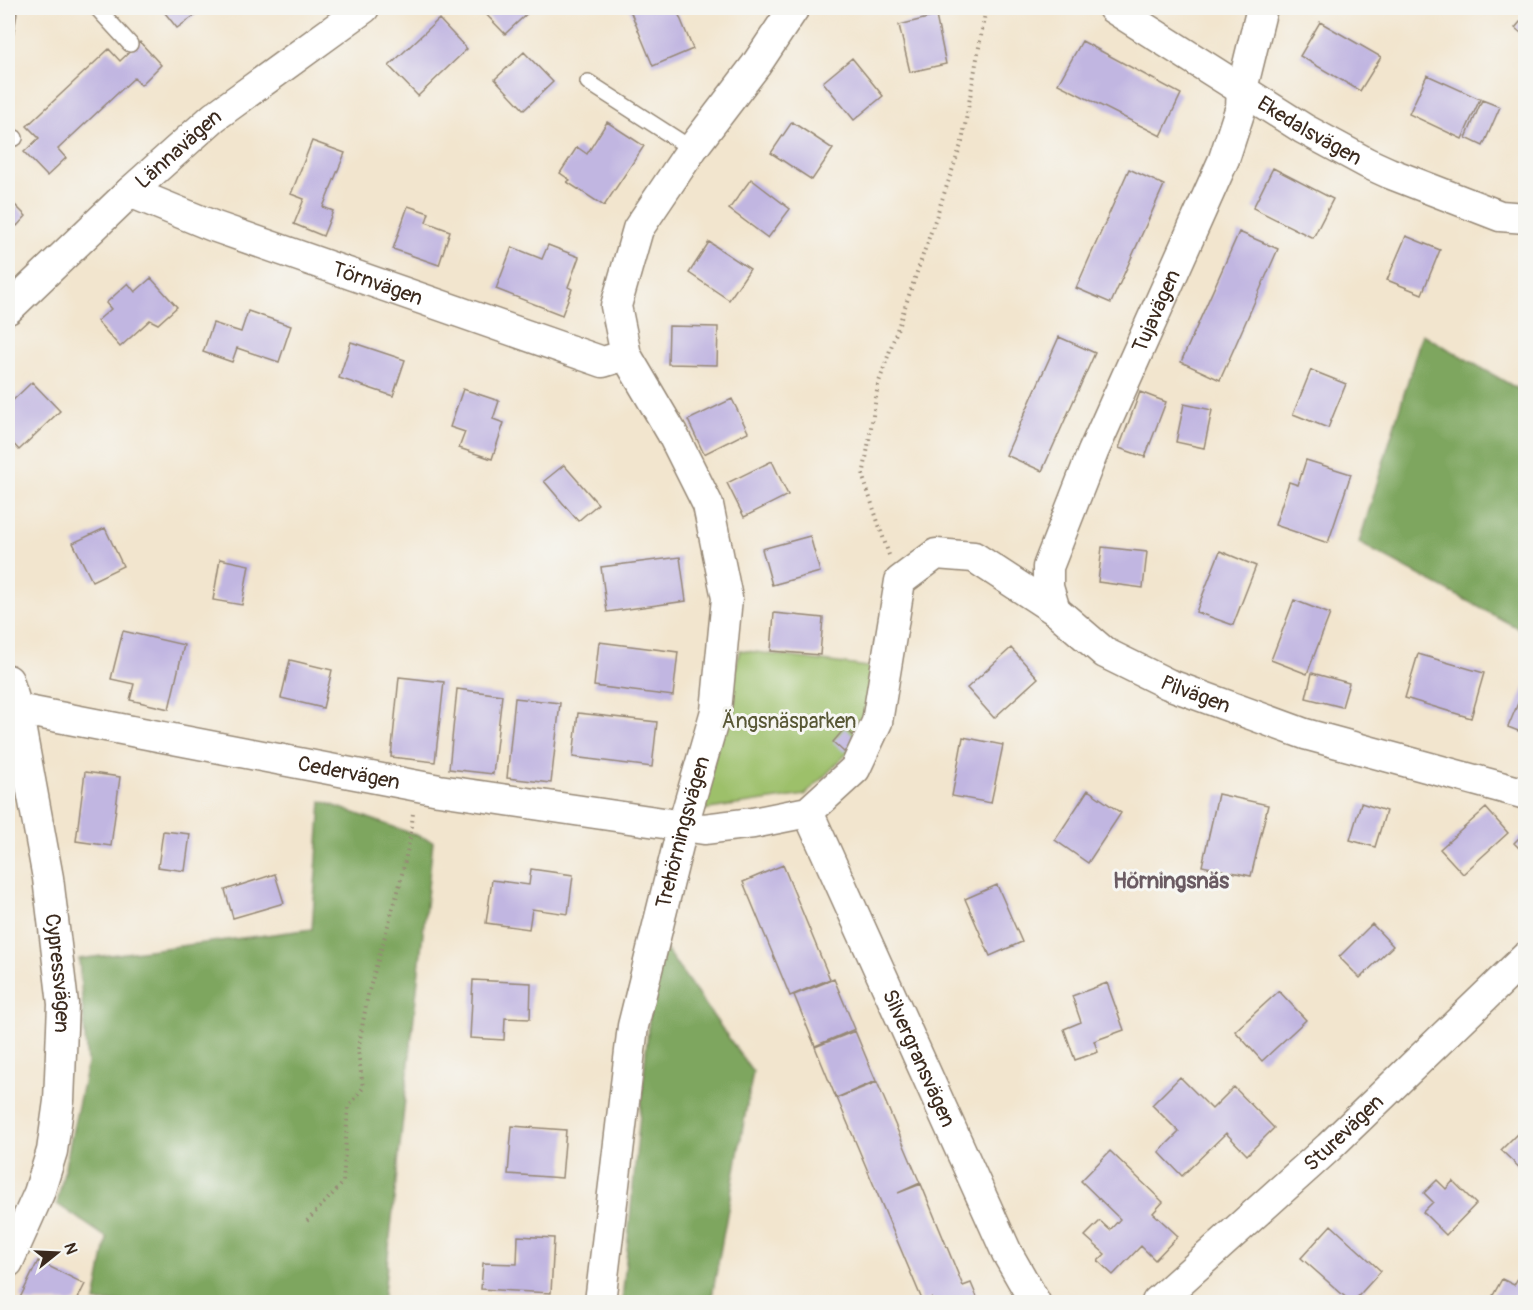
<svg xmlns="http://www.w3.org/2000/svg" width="1533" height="1310" font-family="Pangolin,sans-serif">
<rect width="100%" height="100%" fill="#f6f6f2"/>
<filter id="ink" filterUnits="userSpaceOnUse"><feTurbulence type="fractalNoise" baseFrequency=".0167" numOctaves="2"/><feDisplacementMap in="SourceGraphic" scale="12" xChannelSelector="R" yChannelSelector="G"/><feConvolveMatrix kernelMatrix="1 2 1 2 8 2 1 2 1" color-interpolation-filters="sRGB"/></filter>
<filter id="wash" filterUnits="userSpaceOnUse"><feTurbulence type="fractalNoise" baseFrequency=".008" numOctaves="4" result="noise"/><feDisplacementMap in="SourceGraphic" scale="24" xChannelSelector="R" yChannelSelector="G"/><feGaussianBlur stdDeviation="1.35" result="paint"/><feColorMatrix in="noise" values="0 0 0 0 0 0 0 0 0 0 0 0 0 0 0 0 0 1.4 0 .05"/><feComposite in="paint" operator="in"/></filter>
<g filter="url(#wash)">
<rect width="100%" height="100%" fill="#f2e5ce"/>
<!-- green -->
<path fill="#9dc06a" stroke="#6c7544" stroke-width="1.5" d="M 740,650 L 875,668 L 860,741 L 805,795 L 702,810 Z"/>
<!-- forest -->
<path fill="#7ea65e" stroke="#5c683e" stroke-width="1.5" d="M 1422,334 L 1525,393 L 1525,632 L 1359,543 Z
M 321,801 L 433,841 L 383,1302 L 95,1302 L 107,1238 L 57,1204 L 87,1064 L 79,959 L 312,929 Z
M 657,937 L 753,1072 L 711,1302 L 622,1302 Z"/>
<g id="blocks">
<!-- building -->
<path fill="#c1b6e1" d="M 161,8 L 205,8 L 177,28 Z
M 480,8 L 533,8 L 505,34 Z
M 629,8 L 676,8 L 693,49 L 653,66 Z
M 8,12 L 17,13 L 13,37 L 8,36 Z
M 1526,15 L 1526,37 L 1515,28 Z
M 936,16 L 946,64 L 910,72 L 899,25 Z
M 439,19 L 467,49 L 418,96 L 389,66 Z
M 1320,22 L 1381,57 L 1360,91 L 1300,56 Z
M 1082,41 L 1181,94 L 1161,136 L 1058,84 Z
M 140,42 L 161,65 L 141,85 L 134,78 L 58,149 L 66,158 L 47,176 L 24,152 L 39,138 L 27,126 L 109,49 L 120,61 Z
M 524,52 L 553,82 L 524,110 L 495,79 Z
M 852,58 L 883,96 L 854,120 L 823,82 Z
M 1427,75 L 1480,99 L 1462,139 L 1409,114 Z
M 1482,100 L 1500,107 L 1483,146 L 1466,138 Z
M 607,122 L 644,146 L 604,206 L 567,182 L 570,180 L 560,173 L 577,147 L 587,154 Z
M 792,122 L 833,149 L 812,180 L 771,153 Z
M 312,141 L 345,153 L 323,207 L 333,211 L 323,236 L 294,224 L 304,199 L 291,194 Z
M 1273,168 L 1333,199 L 1313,238 L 1253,208 Z
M 1129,169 L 1164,185 L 1111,303 L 1076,288 Z
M 751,179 L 790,209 L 768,238 L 729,209 Z
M 14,204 L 26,216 L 17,226 L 8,217 L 8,211 Z
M 408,206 L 429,213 L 426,222 L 450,231 L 439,265 L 393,249 Z
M 1239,232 L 1278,249 L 1220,380 L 1181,362 Z
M 1406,236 L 1440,250 L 1422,294 L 1387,280 Z
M 709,242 L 750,269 L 729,300 L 689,273 Z
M 548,245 L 579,257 L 568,287 L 572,289 L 562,315 L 496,289 L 512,247 L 542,259 Z
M 151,278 L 177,307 L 158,324 L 150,320 L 120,347 L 97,321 L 111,309 L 106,303 L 128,283 L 135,292 Z
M 248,311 L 291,326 L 279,362 L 237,348 L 232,362 L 203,352 L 213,323 L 241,332 Z
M 669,326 L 718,327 L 717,365 L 668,364 Z
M 1059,337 L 1095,353 L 1042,471 L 1006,455 Z
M 351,342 L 405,360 L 393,396 L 339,378 Z
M 1311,370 L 1346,384 L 1328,428 L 1293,414 Z
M 32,382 L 60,411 L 19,450 L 8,438 L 8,405 Z
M 463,389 L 499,401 L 493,419 L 504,423 L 492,459 L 459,448 L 465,432 L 450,427 Z
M 1140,392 L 1166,402 L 1145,457 L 1119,448 Z
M 732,399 L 748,432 L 704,454 L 688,420 Z
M 1184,404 L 1212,410 L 1204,448 L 1176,442 Z
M 1306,460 L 1351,474 L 1328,543 L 1275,525 L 1289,482 L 1298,485 Z
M 772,461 L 788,495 L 744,517 L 727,483 Z
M 564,465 L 598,504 L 578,521 L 544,481 Z
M 105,528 L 123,566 L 92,581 L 73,543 Z
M 810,536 L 820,572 L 772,585 L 762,549 Z
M 1102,547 L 1147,552 L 1143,588 L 1098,582 Z
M 1220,551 L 1256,566 L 1233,625 L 1196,612 Z
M 680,557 L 686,601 L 607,612 L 601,567 Z
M 220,559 L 249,565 L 242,605 L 213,600 Z
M 1294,600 L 1330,614 L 1307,674 L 1271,660 Z
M 774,613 L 823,618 L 820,655 L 771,651 Z
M 123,631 L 184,645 L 169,709 L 130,700 L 134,684 L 111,679 Z
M 599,642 L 678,652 L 673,696 L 594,686 Z
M 1011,648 L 1038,678 L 994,718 L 967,688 Z
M 1418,654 L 1484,673 L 1471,718 L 1405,698 Z
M 290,660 L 332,670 L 323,708 L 281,698 Z
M 1312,673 L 1349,683 L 1342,707 L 1306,698 Z
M 399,677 L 444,682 L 435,762 L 391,757 Z
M 1526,684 L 1526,734 L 1508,727 Z
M 457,689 L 502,695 L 493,774 L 449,769 Z
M 515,698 L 560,703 L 551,783 L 507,778 Z
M 578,713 L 657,722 L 652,767 L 573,757 Z
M 845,728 L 857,739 L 844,752 L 833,742 Z
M 963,737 L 1003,745 L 991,803 L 952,796 Z
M 85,772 L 120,777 L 111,846 L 76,841 Z
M 1088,790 L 1121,813 L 1088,863 L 1055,840 Z
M 1218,794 L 1268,805 L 1251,876 L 1202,866 Z
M 1361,803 L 1386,811 L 1375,847 L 1350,840 Z
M 1486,808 L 1508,833 L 1463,874 L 1440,849 Z
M 163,831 L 190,834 L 185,871 L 158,867 Z
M 1526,831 L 1526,855 L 1514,843 Z
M 783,865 L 830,979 L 790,996 L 743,882 Z
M 531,869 L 573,875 L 568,914 L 532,909 L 529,929 L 486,923 L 492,880 L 529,885 Z
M 275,874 L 284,903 L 233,918 L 225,890 Z
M 997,885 L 1022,942 L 990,956 L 965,899 Z
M 1372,924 L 1393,946 L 1360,978 L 1339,957 Z
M 834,979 L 855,1029 L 815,1046 L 794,995 Z
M 473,980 L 531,983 L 530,1019 L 505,1018 L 504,1040 L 470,1038 Z
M 1107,983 L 1124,1030 L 1094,1041 L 1098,1052 L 1075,1060 L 1064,1029 L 1081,1022 L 1072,996 Z
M 1279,991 L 1306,1020 L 1262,1061 L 1235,1031 Z
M 855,1031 L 876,1081 L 836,1098 L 815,1047 Z
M 1180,1077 L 1212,1109 L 1234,1087 L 1274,1128 L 1247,1155 L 1226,1133 L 1182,1176 L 1159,1152 L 1179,1132 L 1152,1105 Z
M 877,1082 L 920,1183 L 898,1193 L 921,1184 L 963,1286 L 971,1283 L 979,1302 L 933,1302 L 931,1298 L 923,1302 L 837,1098 Z
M 1526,1125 L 1526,1174 L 1501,1150 Z
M 512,1126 L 566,1130 L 562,1178 L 508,1174 Z
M 1110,1151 L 1163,1202 L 1153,1213 L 1178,1236 L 1155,1260 L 1141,1246 L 1113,1275 L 1098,1261 L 1105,1254 L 1085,1236 L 1100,1221 L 1110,1230 L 1120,1219 L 1081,1181 Z
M 1437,1180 L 1446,1189 L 1453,1181 L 1476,1204 L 1446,1235 L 1423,1212 L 1433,1202 L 1424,1193 Z
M 1331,1225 L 1381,1271 L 1353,1302 L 1351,1302 L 1301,1258 Z
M 518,1236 L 554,1238 L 551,1293 L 481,1289 L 483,1263 L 517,1264 Z
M 38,1261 L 85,1284 L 76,1302 L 28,1302 L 20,1298 Z
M 1524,1267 L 1526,1268 L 1526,1302 L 1496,1302 L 1491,1299 L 1502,1279 L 1514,1285 Z"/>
</g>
</g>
<g filter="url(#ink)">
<use href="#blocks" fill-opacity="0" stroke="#968876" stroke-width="1.5"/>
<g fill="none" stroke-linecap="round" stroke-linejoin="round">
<!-- service casing -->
<g stroke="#968876" stroke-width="18">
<path id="service" d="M 97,8 L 130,44
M 588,82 L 692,149
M 8,136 L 15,138"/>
</g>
<!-- minor casing -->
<g stroke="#968876" stroke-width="33">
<g id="minor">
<path id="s1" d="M 1113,8 L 1304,129 L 1367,163 L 1389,173 L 1500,216 L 1526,218"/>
<path id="s2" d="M 130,192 L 213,226 L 603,362 L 626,355"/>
<path id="s3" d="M 8,309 L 130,192 L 214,117 L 364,8"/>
<path id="s4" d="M 1055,610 L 1048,587 L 1048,567 L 1093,452 L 1224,159 L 1241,107 L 1242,89 L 1262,8"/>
<path id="s5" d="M 8,680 L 17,709 L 48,878 L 63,1004 L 59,1101 L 52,1151 L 39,1193 L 8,1262"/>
<path id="s6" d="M 17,709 L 439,790 L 704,829 L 753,823 L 808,812 L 855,769 L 877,722 L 900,581 L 936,554 L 974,557 L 1055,610 L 1105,653 L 1168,684 L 1305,734 L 1526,794"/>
<path id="s7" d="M 808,812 L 1007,1253 L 1035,1302"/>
<path id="s8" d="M 600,1302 L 633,1026 L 683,825 L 716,711 L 727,598 L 708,505 L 672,433 L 626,355 L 616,306 L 638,229 L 692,149 L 756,65 L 794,8"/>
<path id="s9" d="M 1157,1302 L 1329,1147 L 1526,957"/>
</g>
</g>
<!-- path -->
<path stroke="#968876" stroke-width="4" stroke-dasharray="1.5 4.5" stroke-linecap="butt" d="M 889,555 L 863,477 L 878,385 L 962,142 L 986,8
M 307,1221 L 343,1183 L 348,1108 L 363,1088 L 358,1050 L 368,994 L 399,888 L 411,833 L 413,813"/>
<!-- service -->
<use href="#service" stroke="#fff" stroke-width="15"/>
<!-- minor -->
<use href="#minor" stroke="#fff" stroke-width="30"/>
</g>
</g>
<g text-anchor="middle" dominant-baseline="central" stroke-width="6" stroke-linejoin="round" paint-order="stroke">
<!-- street labels -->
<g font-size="21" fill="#3b2a1e" stroke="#f6f6f2">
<text stroke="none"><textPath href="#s1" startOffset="232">Ekedalsvägen</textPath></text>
<text stroke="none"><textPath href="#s3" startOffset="234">Lännavägen</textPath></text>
<text stroke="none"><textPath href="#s2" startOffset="264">Törnvägen</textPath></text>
<text stroke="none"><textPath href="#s4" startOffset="322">Tujavägen</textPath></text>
<text stroke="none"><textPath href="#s6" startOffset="1407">Pilvägen</textPath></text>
<text stroke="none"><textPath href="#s6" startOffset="338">Cedervägen</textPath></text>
<text stroke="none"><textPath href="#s8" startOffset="478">Trehörningsvägen</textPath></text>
<text stroke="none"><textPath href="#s5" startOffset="298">Cypressvägen</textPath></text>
<text stroke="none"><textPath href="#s7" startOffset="270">Silvergransvägen</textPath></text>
<text stroke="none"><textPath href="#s9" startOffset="252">Sturevägen</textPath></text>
</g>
<!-- park labels -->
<g font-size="21" fill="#585735" stroke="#f6f6f2">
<text x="789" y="721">Ängsnäsparken</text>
</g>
<!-- neighbourhood labels -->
<g font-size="22" font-weight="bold" fill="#6a5b62" stroke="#f6f6f2">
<text x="1171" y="881">Hörningsnäs</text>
</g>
</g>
<!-- margin -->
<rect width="1533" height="1310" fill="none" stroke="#f6f6f2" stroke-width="30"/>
<!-- north arrow -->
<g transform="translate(57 1253) rotate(72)" stroke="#f6f6f2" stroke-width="4.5" paint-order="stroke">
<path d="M0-4.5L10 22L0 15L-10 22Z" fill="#3b2a1e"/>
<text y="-9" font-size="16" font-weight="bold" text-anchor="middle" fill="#3b2a1e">N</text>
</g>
</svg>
